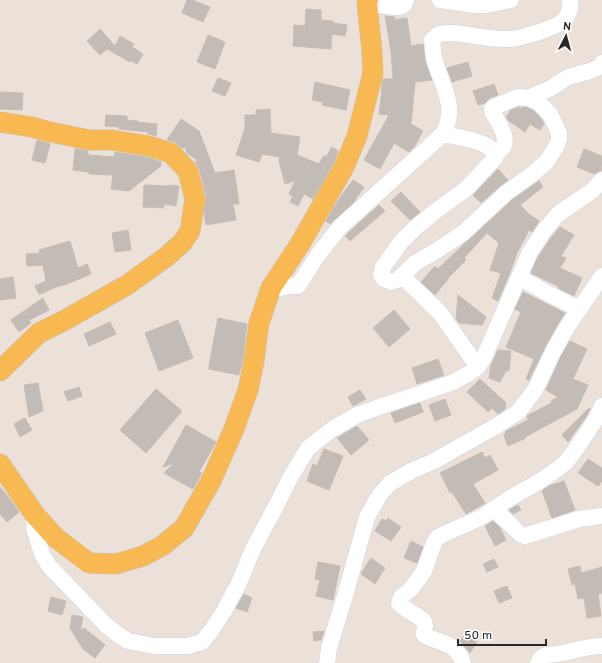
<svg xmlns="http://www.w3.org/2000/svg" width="602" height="663" font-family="Overpass,sans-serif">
<rect width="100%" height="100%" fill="#ece1d9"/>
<!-- building -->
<path fill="#c3bbb6" stroke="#c7bdb3" d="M 187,0 L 192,0 L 210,7 L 203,22 L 182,13 Z
M 306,9 L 321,10 L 321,20 L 333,21 L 333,23 L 347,25 L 345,36 L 332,34 L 331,49 L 293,46 L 294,25 L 305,26 Z
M 385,16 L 395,17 L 394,20 L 407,18 L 411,46 L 423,44 L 425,61 L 432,80 L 415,82 L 411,124 L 423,131 L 414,147 L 409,152 L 394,143 L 380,169 L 364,160 L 389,115 L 379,114 L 382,90 L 381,90 L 383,79 L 393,79 L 391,51 Z
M 100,29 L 115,46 L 120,36 L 134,44 L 132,47 L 143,54 L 137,64 L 130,60 L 130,62 L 107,49 L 100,55 L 87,41 Z
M 208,35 L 225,42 L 215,69 L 197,62 Z
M 468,62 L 472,76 L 452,82 L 447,68 Z
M 218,78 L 231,83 L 225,96 L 212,91 Z
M 315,82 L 350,90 L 346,110 L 322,105 L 323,102 L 312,100 Z
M 494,84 L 498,95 L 490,98 L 485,103 L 478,105 L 473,91 Z
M 0,92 L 23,93 L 22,110 L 0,109 Z
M 519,107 L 522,109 L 523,107 L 526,107 L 534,111 L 542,120 L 544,124 L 540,130 L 530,124 L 525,132 L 509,121 L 506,117 L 511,110 Z
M 270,109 L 271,133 L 300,137 L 297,155 L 319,164 L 324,155 L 326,157 L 332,147 L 338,151 L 334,162 L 313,199 L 304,194 L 298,206 L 290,202 L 293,196 L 289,194 L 295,181 L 285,184 L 279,161 L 280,157 L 262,154 L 259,162 L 236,155 L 245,128 L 245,115 L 256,115 L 256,110 Z
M 106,115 L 127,116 L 127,120 L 138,121 L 137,122 L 157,124 L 156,136 L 148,134 L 148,132 L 119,129 L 119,127 L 105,126 Z
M 181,119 L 199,131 L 215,173 L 234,170 L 239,204 L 233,204 L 236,220 L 206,225 L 204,213 L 206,196 L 199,168 L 195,161 L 200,162 L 187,153 L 184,145 L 183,149 L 175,142 L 167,140 Z
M 37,140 L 50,144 L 45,163 L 32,160 Z
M 75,149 L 88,151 L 88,155 L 114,157 L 115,152 L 146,157 L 161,162 L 161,166 L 129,191 L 111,189 L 113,175 L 89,174 L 89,172 L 73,170 Z
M 584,149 L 602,156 L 601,171 L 599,171 L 595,174 L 577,167 Z
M 498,169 L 508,180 L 500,186 L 481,203 L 473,195 Z
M 353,180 L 364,187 L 353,203 L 330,224 L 326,221 L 339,199 Z
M 539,181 L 543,187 L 520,205 L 529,214 L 539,221 L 532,232 L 529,230 L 517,253 L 509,275 L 498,301 L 492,298 L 501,273 L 490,270 L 499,243 L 487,233 L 464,258 L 466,260 L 448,278 L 449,278 L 435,295 L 421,282 L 435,266 L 438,269 L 465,243 L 469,240 L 512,200 Z
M 144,185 L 169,186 L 169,185 L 179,186 L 176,206 L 164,204 L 164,208 L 143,207 Z
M 401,192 L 420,212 L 410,220 L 391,201 Z
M 379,205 L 385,211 L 350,241 L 345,236 L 347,234 Z
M 560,227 L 574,235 L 561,256 L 566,258 L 560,268 L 582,278 L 574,296 L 558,288 L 558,286 L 531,273 L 538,257 L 551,238 Z
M 128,230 L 131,250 L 115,252 L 112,233 Z
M 70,241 L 78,268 L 87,264 L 91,274 L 67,284 L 56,287 L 43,293 L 39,294 L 35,286 L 46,281 L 43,265 L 27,266 L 26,254 L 40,253 L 39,250 Z
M 13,277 L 16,298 L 0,300 L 0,279 Z
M 523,292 L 565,313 L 559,322 L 545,347 L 529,380 L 526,379 L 534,359 L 506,347 L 521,312 L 515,309 Z
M 458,295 L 486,317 L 482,325 L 459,323 L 456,319 Z
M 43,298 L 49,310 L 29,320 L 31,323 L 19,332 L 11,320 Z
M 394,310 L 410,329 L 389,347 L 373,328 Z
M 218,318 L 247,324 L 243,359 L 239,375 L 209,369 L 209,365 Z
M 178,320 L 193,358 L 159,371 L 145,333 Z
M 110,322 L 116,334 L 89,346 L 84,334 Z
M 570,341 L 587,349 L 573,379 L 588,385 L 577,409 L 525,437 L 526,438 L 508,446 L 504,436 L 506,431 L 528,420 L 527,416 L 553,402 L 551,401 L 558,397 L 546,390 L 561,356 Z
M 498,350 L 511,351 L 509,371 L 506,371 L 500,382 L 489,378 L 491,365 Z
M 438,359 L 444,375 L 417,384 L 412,368 Z
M 480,379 L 506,403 L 505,409 L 498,414 L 492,408 L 488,412 L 467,392 Z
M 38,383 L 43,411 L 29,417 L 24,385 Z
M 79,387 L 82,396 L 68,401 L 64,392 Z
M 156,389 L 182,411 L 146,453 L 120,430 Z
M 360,390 L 366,399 L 353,406 L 348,397 Z
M 445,399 L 451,415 L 435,421 L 429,405 Z
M 420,403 L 423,412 L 395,423 L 391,413 Z
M 589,408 L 590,409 L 586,417 L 568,442 L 562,435 Z
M 25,418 L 32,430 L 20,437 L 14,424 Z
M 186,425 L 216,442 L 199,472 L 202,473 L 193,489 L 164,473 L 174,463 L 163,467 Z
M 357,426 L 369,440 L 351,455 L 337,438 Z
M 324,449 L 343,456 L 329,490 L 307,481 L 313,464 L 317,466 Z
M 482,452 L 485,458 L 490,455 L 498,470 L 473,484 L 485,503 L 466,514 L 452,492 L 450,493 L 440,473 Z
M 588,459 L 602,468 L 602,481 L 598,486 L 578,473 Z
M 564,481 L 575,510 L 552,518 L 542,491 L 549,486 Z
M 0,487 L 10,499 L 19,512 L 7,522 L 0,514 Z
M 518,505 L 521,510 L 513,514 L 509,510 Z
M 388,518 L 401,527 L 391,541 L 375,531 L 382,519 L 386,521 Z
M 493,521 L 500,528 L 506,540 L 495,546 L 485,526 Z
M 411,541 L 423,547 L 417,563 L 404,558 Z
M 371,558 L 385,568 L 375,584 L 361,574 Z
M 494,559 L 498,567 L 487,572 L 483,564 Z
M 318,562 L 340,566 L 333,600 L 316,596 L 320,580 L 315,579 Z
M 580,566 L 581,573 L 602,567 L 602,593 L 598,594 L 601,616 L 587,618 L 584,598 L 578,599 L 575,584 L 572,585 L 568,569 Z
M 507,586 L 512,598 L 499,603 L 494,591 Z
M 244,594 L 252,598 L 247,612 L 236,608 Z
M 51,597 L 66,601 L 62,615 L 48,611 Z
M 72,615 L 83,617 L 80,631 L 84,628 L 105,645 L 95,658 L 83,649 L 70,628 Z
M 324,631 L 321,640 L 314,641 L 313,632 Z
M 465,634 L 477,642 L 470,653 L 460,641 Z"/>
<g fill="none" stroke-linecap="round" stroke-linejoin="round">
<!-- minor casing -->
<g stroke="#ced5e3" stroke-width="17">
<path id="minor" d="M 440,0 L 475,5 L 486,5 L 511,0
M 367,3 C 374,4 395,8 400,7 C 404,6 405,4 406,0
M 443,134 C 456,137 480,140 490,148 C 493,150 495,152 496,156 L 495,158 L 466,189 L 437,210 L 415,228 L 401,242 L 383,267 L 381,275 L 384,279 L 391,282 L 397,280 L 402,276 L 415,263 L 436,251 L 463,233 L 506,193 L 535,172 L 548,160 L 557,145 L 559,139 L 559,133 L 550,114 L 539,103 L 528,98
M 494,151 L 498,152 C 513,142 499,124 493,113 L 492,109 L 494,107 L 518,97 L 528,98 L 551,88 L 568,77 L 590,71 L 599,67 L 602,63
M 402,276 L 440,313 L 478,367
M 519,277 L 547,293 L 579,309
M 271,288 C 278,289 281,288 288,286 C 291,285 295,286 298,286 L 318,255 L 340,227 L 443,134 C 457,108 444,89 436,65 C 433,57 433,48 432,40 L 439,34 C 444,33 449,33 455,33 C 473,35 491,40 510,39 C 517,39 529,35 536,33 C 553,27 573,23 570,0
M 494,509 L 520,534 L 525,536 L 579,519 L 602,516
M 35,515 L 34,528 L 42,554 L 49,566 L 106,625 L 117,634 L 128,641 L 154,646 L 188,646 L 202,642 L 211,631 L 224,611 L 239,583 L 253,549 L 276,506 L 290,478 L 308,448 L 331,430 L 357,415 L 379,407 L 451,383 L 468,374 L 478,367 L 484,357 L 530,252 L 543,232 L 558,214 L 592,191 L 602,180
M 327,663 L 329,648 L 344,599 L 367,517 L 379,496 L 389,484 L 411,471 L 432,462 L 498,425 L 518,412 L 535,390 L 553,352 L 567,327 L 602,276
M 463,663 C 456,641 440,644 424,635 C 423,630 427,625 424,621 C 416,614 406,611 399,603 L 400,600 L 402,596 L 411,589 L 424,571 L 434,543 L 437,538 L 444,534 L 482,517 L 510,498 L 540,481 L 559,468 L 567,461 L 576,449 L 596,419 L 602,406
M 538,663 C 539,660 541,658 544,656 C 547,654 552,655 556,654 C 572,652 586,646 602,646"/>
</g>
<!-- major casing -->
<g stroke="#c3c3c3" stroke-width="21">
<path id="major" d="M 0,122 L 32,127 L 50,132 L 65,135 L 89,140 L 111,140 L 149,146 L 171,153 L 188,171 L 195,199 L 190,231 L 182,243 L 166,257 L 127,285 L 65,320 L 39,333 L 0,371
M 0,464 L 35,515 L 56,538 L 89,563 L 116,564 L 143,556 L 162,546 L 184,528 L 211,481 L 234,429 L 248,390 L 254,361 L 259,323 L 271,288 L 300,244 L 344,167 L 357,136 L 373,73 L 372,52 L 367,3 L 368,0"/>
</g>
<!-- minor -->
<use href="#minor" stroke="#fff" stroke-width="16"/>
<!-- major -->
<use href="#major" stroke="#f8b952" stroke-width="20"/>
</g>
<!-- north arrow -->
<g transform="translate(566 36) rotate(6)" stroke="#ffffff" stroke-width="3" paint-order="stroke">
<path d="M0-3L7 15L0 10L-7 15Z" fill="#282828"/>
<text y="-6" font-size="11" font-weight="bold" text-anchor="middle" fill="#282828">N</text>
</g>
<!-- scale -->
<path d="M458 639v6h88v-6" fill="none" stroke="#282828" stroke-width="2"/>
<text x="464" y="639" font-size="12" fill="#282828" stroke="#ffffff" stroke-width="3" paint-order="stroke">50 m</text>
</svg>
